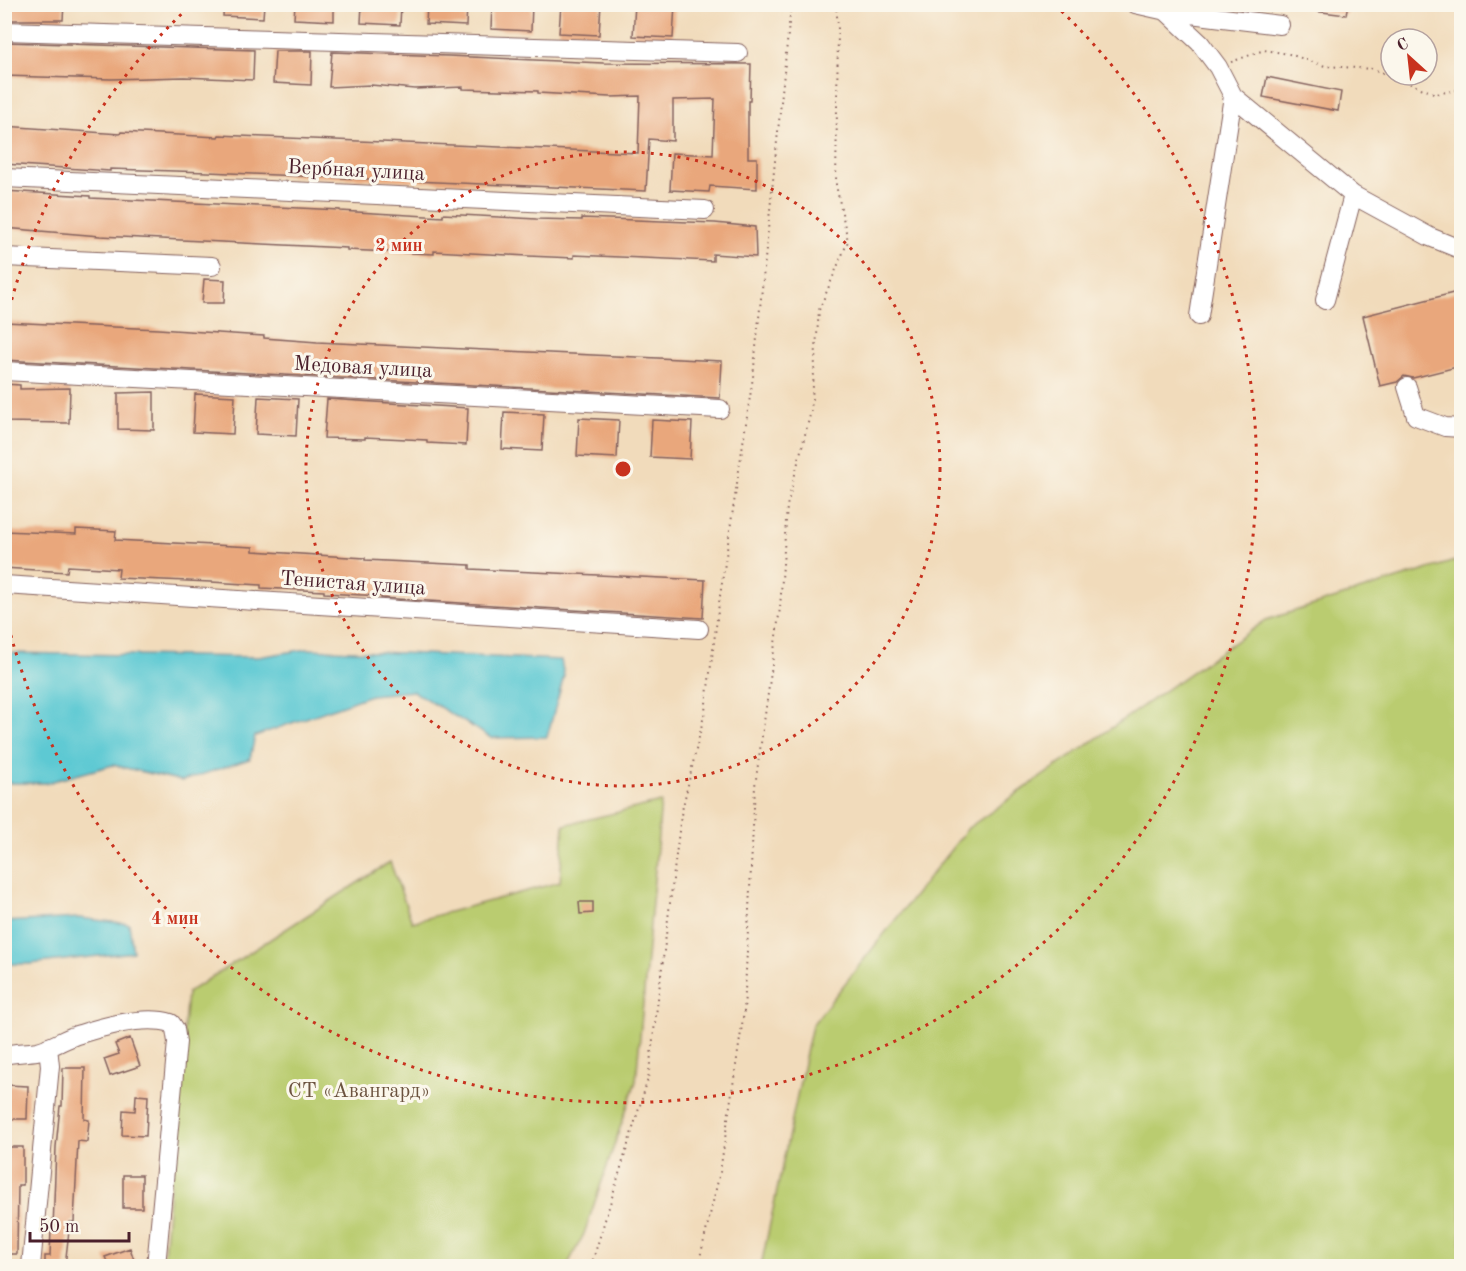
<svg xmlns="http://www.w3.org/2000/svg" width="1466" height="1271" font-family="'Old Standard TT',serif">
<rect width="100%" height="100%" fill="#fbf7ec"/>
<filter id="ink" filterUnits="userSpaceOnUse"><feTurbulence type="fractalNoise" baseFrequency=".0167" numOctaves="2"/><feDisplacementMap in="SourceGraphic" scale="12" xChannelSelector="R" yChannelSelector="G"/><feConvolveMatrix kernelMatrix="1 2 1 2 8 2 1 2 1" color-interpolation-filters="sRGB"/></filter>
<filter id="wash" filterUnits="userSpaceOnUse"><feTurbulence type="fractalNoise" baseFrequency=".008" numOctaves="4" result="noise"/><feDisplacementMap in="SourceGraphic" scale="24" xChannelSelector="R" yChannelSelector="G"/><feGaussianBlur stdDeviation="1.35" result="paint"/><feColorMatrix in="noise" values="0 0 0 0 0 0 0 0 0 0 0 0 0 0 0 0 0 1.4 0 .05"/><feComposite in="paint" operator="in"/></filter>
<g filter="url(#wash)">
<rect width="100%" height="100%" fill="#f1dbbb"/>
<!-- green -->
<path fill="#bacc6f" stroke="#82764d" stroke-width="1.5" d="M 1461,559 L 1461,1266 L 761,1266 L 812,1025 L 968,828 L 1266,620 Z
M 661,802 L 636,1081 L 584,1234 L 567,1266 L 163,1266 L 187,993 L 390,862 L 412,922 L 560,882 L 564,825 Z"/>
<!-- water -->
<path fill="#5dc9d3" stroke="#54747f" stroke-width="1.5" d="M 308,649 L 561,660 L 564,676 L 547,737 L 491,738 L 413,691 L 371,695 L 255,736 L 250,759 L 182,781 L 113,765 L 46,783 L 5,783 L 5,653 L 258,657 Z
M 79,918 L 129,924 L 133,952 L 30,964 L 5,964 L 5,922 Z"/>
<g id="blocks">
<!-- building -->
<path fill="#e9a77b" d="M 4,4 L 64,4 L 63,20 L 4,20 Z
M 224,4 L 264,4 L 263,18 L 223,16 Z
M 295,4 L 334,4 L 334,21 L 294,19 Z
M 362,4 L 401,4 L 400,25 L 361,23 Z
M 427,4 L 467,4 L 466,26 L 426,24 Z
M 492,4 L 532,4 L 531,31 L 491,29 Z
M 561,4 L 601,4 L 599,35 L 559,33 Z
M 635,4 L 675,4 L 673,38 L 633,36 Z
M 1314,4 L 1348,4 L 1346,15 L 1314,11 Z
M 4,42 L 254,50 L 253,80 L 184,77 L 111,79 L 4,76 Z
M 275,51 L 312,51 L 311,85 L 273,83 Z
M 332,52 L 448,56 L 603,63 L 751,64 L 750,101 L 748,101 L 748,158 L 757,158 L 757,189 L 710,186 L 709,192 L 670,190 L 672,153 L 713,155 L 715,99 L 673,100 L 673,141 L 649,139 L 646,191 L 208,172 L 110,169 L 110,171 L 4,164 L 4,126 L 120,134 L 121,132 L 218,137 L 219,135 L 638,153 L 640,96 L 610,97 L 538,93 L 538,91 L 463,89 L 463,87 L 415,89 L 371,85 L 329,87 Z
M 1267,77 L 1341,92 L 1338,111 L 1263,97 Z
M 4,191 L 90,196 L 90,198 L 340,210 L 340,211 L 443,217 L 443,214 L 536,219 L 582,220 L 582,218 L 715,223 L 755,227 L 756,257 L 713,254 L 713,261 L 574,255 L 574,258 L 528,256 L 434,251 L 434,254 L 347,250 L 347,248 L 100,236 L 4,228 Z
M 204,279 L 225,280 L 224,303 L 202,303 Z
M 1461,291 L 1461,366 L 1413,378 L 1404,376 L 1397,382 L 1380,386 L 1363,316 Z
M 4,322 L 158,329 L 264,336 L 264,338 L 317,342 L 722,361 L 720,398 L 4,360 Z
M 4,384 L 20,385 L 20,389 L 70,388 L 69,423 L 4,422 Z
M 154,392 L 154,430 L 118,429 L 118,393 Z
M 195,394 L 235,396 L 233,434 L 193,432 Z
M 258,397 L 298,399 L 296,436 L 256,434 Z
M 327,399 L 468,408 L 466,445 L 427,443 L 427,440 L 365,437 L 365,439 L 324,438 Z
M 504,412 L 544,414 L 542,451 L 502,449 Z
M 579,418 L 619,420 L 617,458 L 577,456 Z
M 652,420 L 692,422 L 690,459 L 650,457 Z
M 76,529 L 116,531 L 115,540 L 253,547 L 253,551 L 365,558 L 365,560 L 470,565 L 470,569 L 705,580 L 703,618 L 381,598 L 381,596 L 324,593 L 324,591 L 261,588 L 261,585 L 211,582 L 118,578 L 119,569 L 68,566 L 67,572 L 4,568 L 4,531 L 76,534 Z
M 579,902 L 593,902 L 593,913 L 580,914 Z
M 130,1038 L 140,1066 L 110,1076 L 104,1059 L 119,1054 L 115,1044 Z
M 63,1068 L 85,1068 L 84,1119 L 89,1120 L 87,1142 L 78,1141 L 74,1222 L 70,1222 L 65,1266 L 45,1266 L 45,1256 L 50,1256 L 51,1229 L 53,1229 L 56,1147 L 60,1106 L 62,1106 Z
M 6,1085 L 28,1086 L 27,1119 L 5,1119 Z
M 136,1095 L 148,1096 L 146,1136 L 122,1135 L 123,1110 L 135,1111 Z
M 4,1147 L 23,1147 L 23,1185 L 18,1185 L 17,1254 L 4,1254 Z
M 123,1175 L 142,1175 L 142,1208 L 123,1208 Z
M 130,1248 L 136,1266 L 109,1266 L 105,1257 Z"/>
</g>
</g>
<g filter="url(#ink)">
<use href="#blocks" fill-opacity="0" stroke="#84615d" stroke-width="1.5"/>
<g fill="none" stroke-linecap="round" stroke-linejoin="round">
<!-- minor casing -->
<g stroke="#84615d" stroke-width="20">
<path id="minor" d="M 1135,4 L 1166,11 L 1200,43 L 1218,67 L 1233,96 L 1353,195 L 1430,237 L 1462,250
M 1166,11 L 1280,25
M 4,31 L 738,53
M 4,178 L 705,210
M 4,257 L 212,266
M 1325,300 L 1353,195
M 1199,316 L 1233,96
M 4,371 L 720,409
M 1407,387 L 1416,416 L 1445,427 L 1462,428
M 4,585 L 699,629
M 4,1055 C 15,1052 26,1053 37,1051 C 52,1048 65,1038 80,1034 C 105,1026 145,1015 171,1023 L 175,1029 L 177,1042 L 156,1266
M 31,1266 L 50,1066 L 48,1047"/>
</g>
<!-- path -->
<path stroke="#84615d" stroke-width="2" stroke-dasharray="1.5 4.5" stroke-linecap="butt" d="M 1231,62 L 1264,50 L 1289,54 L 1325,66 L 1373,69 L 1436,94 L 1462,89
M 591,1266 L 648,1079 L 681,815 L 705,711 L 720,596 L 753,377 L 791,4
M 698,1266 L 720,1172 L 744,1012 L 755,786 L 780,608 L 787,506 L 811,411 L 819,310 L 848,241 L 836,185 L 838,29 L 836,4"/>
<!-- minor -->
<use href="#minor" stroke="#fff" stroke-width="18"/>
</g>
</g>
<!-- distance rings -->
<g fill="none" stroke="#c8321e" stroke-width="3" stroke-dasharray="3 6">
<circle cx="623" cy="469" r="317"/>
<path d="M5 326A634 634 0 0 1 191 5M1055 5A634 634 0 1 1 5 612"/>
</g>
<g text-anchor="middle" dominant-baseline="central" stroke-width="6" stroke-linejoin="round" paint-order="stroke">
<!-- street labels -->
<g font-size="21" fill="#4a1f2b" stroke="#fbf7ec">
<text transform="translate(356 171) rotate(3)">Вербная улица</text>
<text transform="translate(363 368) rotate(3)">Медовая улица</text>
<text transform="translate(353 584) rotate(4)">Тенистая улица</text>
</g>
<!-- park labels -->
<g font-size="21" fill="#6c533f" stroke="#fbf7ec">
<text x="359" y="1091">СТ «Авангард»</text>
</g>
</g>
<circle cx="623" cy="469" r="9" fill="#c8321e" stroke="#fbf7ec" stroke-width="3"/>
<g font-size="18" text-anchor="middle" font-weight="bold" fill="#c8321e" stroke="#fbf7ec" stroke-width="6" stroke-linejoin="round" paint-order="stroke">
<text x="399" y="251">2 мин</text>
<text x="175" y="924">4 мин</text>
</g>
<!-- margin -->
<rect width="1466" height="1271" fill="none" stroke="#fbf7ec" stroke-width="24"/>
<!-- north arrow -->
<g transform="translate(1409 57) rotate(333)"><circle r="28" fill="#fbf7ec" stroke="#b4a19f" stroke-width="1.5"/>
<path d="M0-4.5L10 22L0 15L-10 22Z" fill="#c8321e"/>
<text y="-9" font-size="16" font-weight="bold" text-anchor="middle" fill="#4a1f2b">С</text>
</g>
<!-- scale -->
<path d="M30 1232v9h99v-9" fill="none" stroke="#4a1f2b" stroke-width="3"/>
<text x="39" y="1232" font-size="18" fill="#4a1f2b" stroke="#fbf7ec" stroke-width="4.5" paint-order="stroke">50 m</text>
</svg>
